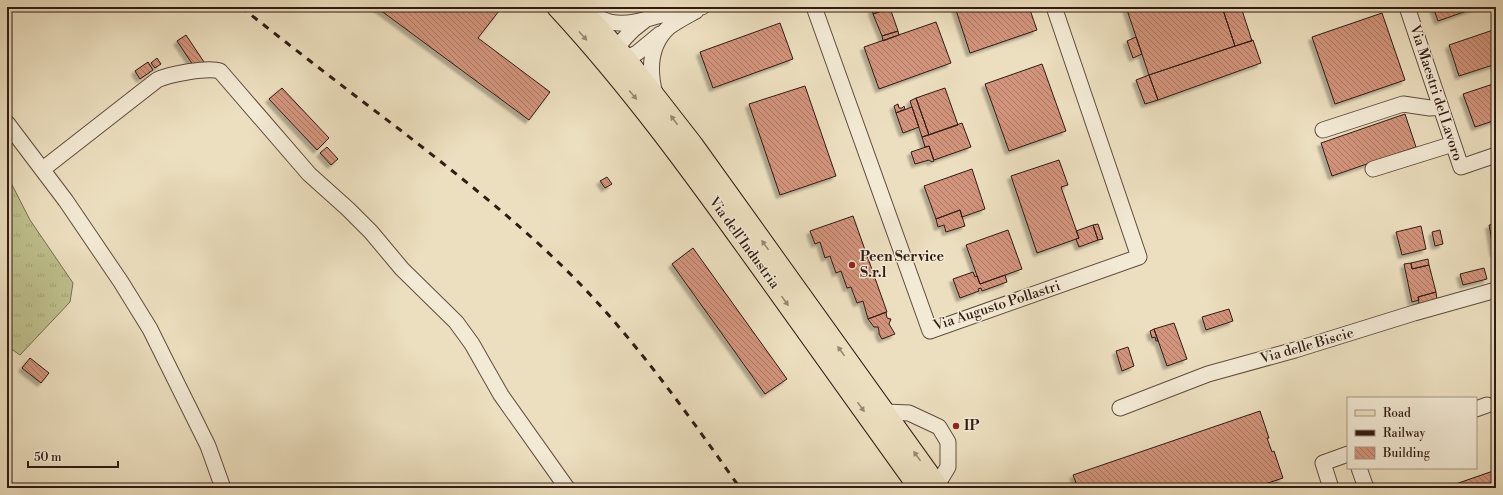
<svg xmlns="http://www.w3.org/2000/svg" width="1503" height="495" font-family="'Libre Bodoni',serif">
<defs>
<pattern id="grass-tufts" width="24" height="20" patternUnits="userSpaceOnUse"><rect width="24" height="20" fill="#bec08d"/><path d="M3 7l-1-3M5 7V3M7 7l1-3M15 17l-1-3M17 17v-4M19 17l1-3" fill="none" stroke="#a4a479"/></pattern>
<pattern id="building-back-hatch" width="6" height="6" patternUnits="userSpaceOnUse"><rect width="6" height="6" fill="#d2947b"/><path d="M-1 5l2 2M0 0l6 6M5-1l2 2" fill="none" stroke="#ab7864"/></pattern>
<filter id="shadow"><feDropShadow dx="-3.5" dy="3.5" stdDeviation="1" flood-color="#0004"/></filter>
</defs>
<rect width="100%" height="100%" fill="#ecdfbf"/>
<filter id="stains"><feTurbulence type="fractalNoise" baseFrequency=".005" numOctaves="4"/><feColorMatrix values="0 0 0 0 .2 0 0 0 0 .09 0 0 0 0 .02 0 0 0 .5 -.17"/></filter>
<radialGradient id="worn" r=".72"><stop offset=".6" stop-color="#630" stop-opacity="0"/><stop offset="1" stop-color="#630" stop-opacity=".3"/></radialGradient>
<!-- grass -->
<path fill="url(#grass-tufts)" stroke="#786e50" d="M 7,175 L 30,220 L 73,283 L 70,302 L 20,355 L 7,346 Z"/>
<!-- building -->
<path fill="url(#building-back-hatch)" stroke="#311b13" filter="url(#shadow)" d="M 376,7 L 494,7 L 499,11 L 478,38 L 550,92 L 529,120 Z
M 877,7 L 892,7 L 873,14 L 872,9 Z
M 955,7 L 1029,7 L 1037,30 L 970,53 Z
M 1126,7 L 1222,7 L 1235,46 L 1149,75 Z
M 1222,7 L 1241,7 L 1252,41 L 1235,46 Z
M 1433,7 L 1478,7 L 1438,21 Z
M 890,8 L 898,31 L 882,36 L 873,14 Z
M 1382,13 L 1405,80 L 1335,104 L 1312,37 Z
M 936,22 L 951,63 L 879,89 L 864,47 Z
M 780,23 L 793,59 L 713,88 L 700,52 Z
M 1496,29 L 1496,64 L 1459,76 L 1449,45 Z
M 898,31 L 899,35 L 883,41 L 882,36 Z
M 186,35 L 204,62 L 195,68 L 177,41 Z
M 1136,37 L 1142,54 L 1133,58 L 1127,41 Z
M 1253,40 L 1261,63 L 1158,100 L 1149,75 Z
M 157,58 L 161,64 L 155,68 L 151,63 Z
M 148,62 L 153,70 L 140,79 L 135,71 Z
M 1042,64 L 1066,131 L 1009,151 L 985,84 Z
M 1149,75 L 1158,100 L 1145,104 L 1136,80 Z
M 1496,83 L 1496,120 L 1475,127 L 1463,94 Z
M 805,86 L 836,176 L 780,195 L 749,104 Z
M 282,88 L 329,138 L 317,150 L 269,99 Z
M 945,88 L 958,125 L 929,135 L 916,98 Z
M 916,98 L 929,135 L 922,137 L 910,101 Z
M 898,104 L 899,108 L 902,108 L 904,106 L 905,109 L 896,113 L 894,106 Z
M 912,107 L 919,127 L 903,133 L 896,113 Z
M 1405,114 L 1416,147 L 1332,176 L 1321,143 Z
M 962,123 L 971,147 L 934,160 L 929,146 L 925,147 L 922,137 Z
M 929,146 L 934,161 L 932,162 L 929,160 L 915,164 L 911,152 Z
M 327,147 L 338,159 L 331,165 L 320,153 Z
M 1059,160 L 1068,185 L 1061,187 L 1079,238 L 1037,253 L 1011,176 Z
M 972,169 L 985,209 L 962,217 L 960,210 L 936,219 L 924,186 Z
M 607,177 L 612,184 L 605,188 L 600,181 Z
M 960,210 L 965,226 L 946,232 L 944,225 L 938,227 L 936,219 Z
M 853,216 L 887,312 L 868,319 L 863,301 L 857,303 L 851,287 L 847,288 L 841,271 L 836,273 L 830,256 L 825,258 L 820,242 L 815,244 L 810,231 Z
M 1098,224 L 1103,239 L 1098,240 L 1093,225 Z
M 1496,224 L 1496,252 L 1494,253 L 1489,225 Z
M 1093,225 L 1098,240 L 1079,247 L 1076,239 L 1079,238 L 1076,231 Z
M 1421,226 L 1426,249 L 1402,255 L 1396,232 Z
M 1008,230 L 1022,269 L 980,284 L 966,245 Z
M 1440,230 L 1443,244 L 1435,246 L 1432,232 Z
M 693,248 L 787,379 L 765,394 L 672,264 Z
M 1428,259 L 1429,265 L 1412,269 L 1411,263 Z
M 1411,263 L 1412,269 L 1429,265 L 1436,292 L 1418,297 L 1419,300 L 1412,302 L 1404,264 Z
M 1484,268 L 1487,279 L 1463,285 L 1460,274 Z
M 973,272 L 975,277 L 977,276 L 980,284 L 1005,275 L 1007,282 L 982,291 L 981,288 L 978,289 L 979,291 L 960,298 L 953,279 Z
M 1436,292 L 1437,300 L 1419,304 L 1418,297 Z
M 1229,309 L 1233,321 L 1206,330 L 1202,317 Z
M 886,312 L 887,318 L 891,319 L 889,324 L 895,334 L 882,339 L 879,334 L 879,331 L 878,327 L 874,327 L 868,319 Z
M 1174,323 L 1187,359 L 1167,366 L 1154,329 Z
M 1154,329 L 1158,341 L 1156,341 L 1155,337 L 1152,338 L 1150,331 Z
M 1128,347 L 1134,366 L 1122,371 L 1116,351 Z
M 30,358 L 49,373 L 41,383 L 22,368 Z
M 1260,411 L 1269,438 L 1267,438 L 1272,452 L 1274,451 L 1283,478 L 1253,488 L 1078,488 L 1073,475 Z
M 1496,470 L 1496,488 L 1444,488 Z"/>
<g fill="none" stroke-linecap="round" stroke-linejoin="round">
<!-- minor casing -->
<g stroke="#604c3e" stroke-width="17">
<path id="minor" d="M 814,7 L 930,331 L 1139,257 L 1054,7
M 1407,7 L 1461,167 L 1496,155
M 585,11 C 593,15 601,20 610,22 C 634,27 655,15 677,11 C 685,9 693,8 702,7
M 612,58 C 619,42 630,31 644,21
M 617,62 L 637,53 L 660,34
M 655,94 C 649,71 649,45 669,27 C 677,21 687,16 696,11
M 7,123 L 66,201 L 121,282 L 150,329 L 208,446 L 223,488
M 1323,130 L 1403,104 L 1430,108 L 1441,107
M 43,169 L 157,80 C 169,74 208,67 220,71 L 309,174 L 348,209 L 371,232 L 402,269 L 456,322 L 472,344 L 501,395 L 567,488
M 1373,169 L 1453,144
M 1120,408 L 1208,374 L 1295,350 L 1414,313 L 1496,290
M 1476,409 L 1487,405
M 885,412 L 909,413 L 939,427 L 948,442 L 948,467 L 937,485
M 1359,468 L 1366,488
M 1331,488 L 1323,463 L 1348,454"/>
</g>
<!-- major casing -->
<g stroke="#311b13" stroke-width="22">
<path id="major" d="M 557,7 C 632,88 696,177 760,266 C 813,340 866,414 919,488
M 579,7 L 626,59 L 693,145 L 939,488"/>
</g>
<!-- minor -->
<use href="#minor" stroke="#f3ead5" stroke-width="15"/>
<!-- major -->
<use href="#major" stroke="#ecdfbf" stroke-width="20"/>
<!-- rail -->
<path stroke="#311b13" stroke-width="3" stroke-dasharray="7 7" stroke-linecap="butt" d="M 241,7 C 293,48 346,89 399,129 C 453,171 508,214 558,262 C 628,329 684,409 740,488"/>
</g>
<!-- one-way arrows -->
<defs><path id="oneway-solid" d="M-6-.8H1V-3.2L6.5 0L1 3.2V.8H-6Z"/></defs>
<g fill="#988772">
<use href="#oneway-solid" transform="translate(583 36) rotate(48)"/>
<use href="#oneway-solid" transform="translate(633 95) rotate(50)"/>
<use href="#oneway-solid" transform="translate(674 120) rotate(-127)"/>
<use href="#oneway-solid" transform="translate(765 245) rotate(-126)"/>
<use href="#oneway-solid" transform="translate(785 301) rotate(54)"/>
<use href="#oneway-solid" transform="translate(841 351) rotate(-126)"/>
<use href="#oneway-solid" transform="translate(861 407) rotate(54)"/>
<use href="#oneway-solid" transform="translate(917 456) rotate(-126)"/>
</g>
<!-- markers -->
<g fill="#8f2418" stroke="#f3ead5" stroke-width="1.5">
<circle cx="852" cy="265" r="4"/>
<circle cx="956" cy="426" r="4"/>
</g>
<g text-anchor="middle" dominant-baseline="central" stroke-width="3" stroke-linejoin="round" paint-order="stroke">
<!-- street labels -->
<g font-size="14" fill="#311b13" stroke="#f3ead5">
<text transform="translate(1436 93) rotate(72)">Via Maestri del Lavoro</text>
<text transform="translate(744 243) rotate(54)">Via dell'Industria</text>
<text transform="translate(997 306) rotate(-18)">Via Augusto Pollastri</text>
<text transform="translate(1307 346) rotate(-16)">Via delle Biscie</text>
</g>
<!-- poi labels -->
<g font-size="14" font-weight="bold" fill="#311b13" stroke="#f3ead5" text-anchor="start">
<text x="860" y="257">Peen Service<tspan x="860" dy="16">S.r.l</tspan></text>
<text x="964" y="426">IP</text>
</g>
</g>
<!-- margin -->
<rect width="1503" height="495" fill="none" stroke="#ecdfbf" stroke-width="24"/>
<rect x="8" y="8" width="1487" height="479" fill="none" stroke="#311b13" stroke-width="2"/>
<rect x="12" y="12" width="1479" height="471" fill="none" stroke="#311b13"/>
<!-- legend -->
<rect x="1347" y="397" width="130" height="72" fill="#f3ead5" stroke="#a59787"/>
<rect x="1355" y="410" width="20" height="6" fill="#ecdfbf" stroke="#a59787"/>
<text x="1383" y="417" font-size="12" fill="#311b13">Road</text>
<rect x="1355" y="430" width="20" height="6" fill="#311b13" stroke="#a59787"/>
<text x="1383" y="437" font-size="12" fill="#311b13">Railway</text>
<rect x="1355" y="447" width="20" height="12" fill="url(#building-back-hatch)" stroke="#a59787"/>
<text x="1383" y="457" font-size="12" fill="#311b13">Building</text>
<!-- scale -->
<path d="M28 461v6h90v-6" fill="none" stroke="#311b13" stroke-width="2"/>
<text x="34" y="461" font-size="12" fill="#311b13" stroke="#f3ead5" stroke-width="3" paint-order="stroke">50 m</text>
<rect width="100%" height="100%" filter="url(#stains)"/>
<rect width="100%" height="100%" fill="url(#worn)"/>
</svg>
